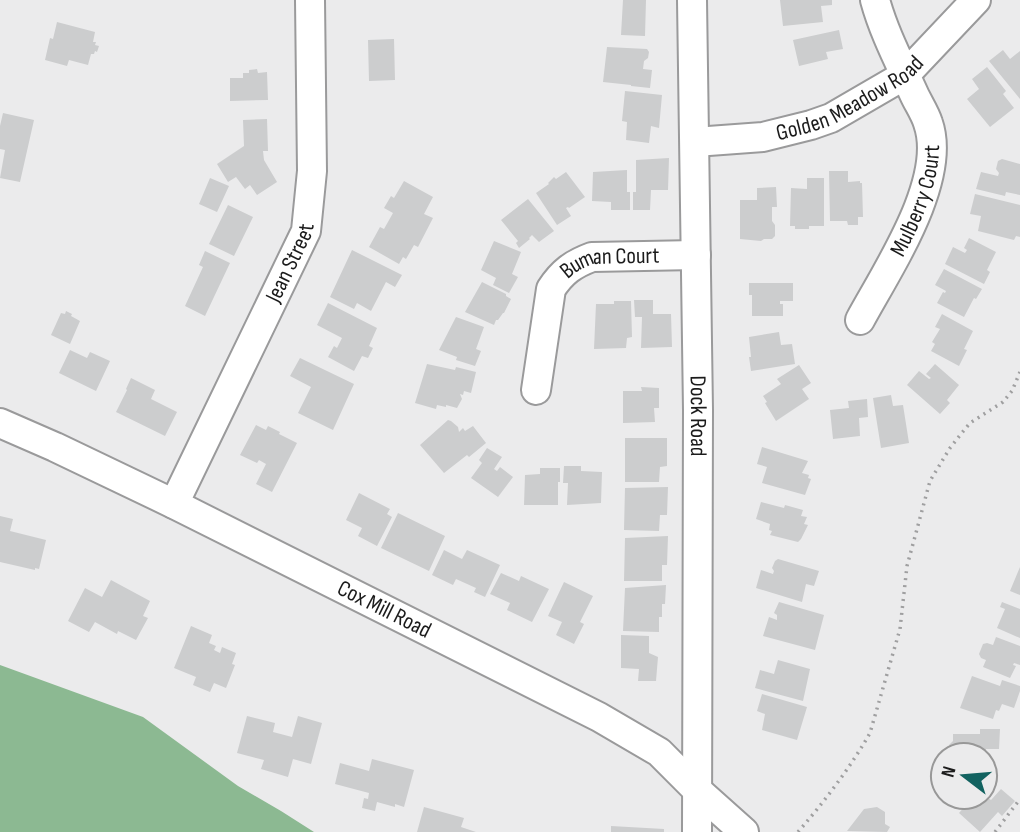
<svg xmlns="http://www.w3.org/2000/svg" width="1020" height="832" font-family="'Sofia Sans Condensed',sans-serif">
<rect width="100%" height="100%" fill="#ebebec"/>
<!-- forest -->
<path fill="#8cb992" d="M 0,665 L 143,717 L 238,786 L 281,811 L 314,832 L 0,832 Z"/>
<!-- building -->
<path fill="#cccdce" d="M 623,0 L 646,0 L 645,36 L 621,35 Z
M 780,0 L 832,0 L 832,5 L 821,6 L 823,22 L 783,26 Z
M 57,22 L 95,32 L 93,42 L 96,42 L 95,45 L 99,46 L 97,52 L 95,51 L 94,54 L 91,54 L 88,65 L 69,60 L 67,66 L 45,60 L 50,38 L 53,39 Z
M 839,30 L 843,49 L 826,52 L 828,59 L 799,66 L 793,40 Z
M 394,39 L 395,80 L 369,81 L 368,40 Z
M 607,47 L 647,49 L 649,52 L 648,58 L 644,61 L 643,69 L 652,70 L 650,88 L 631,86 L 631,85 L 603,82 Z
M 1003,50 L 1010,59 L 1020,51 L 1020,99 L 989,61 Z
M 987,67 L 1006,91 L 1003,94 L 1014,108 L 990,127 L 967,99 L 979,89 L 972,79 Z
M 257,69 L 258,73 L 267,72 L 268,100 L 230,101 L 230,78 L 243,78 L 243,73 L 249,73 L 249,70 Z
M 625,91 L 662,95 L 659,128 L 651,126 L 649,143 L 626,140 L 627,122 L 622,121 Z
M 3,113 L 34,120 L 20,182 L 0,178 L 5,150 L 0,149 L 0,126 Z
M 267,119 L 268,151 L 263,151 L 264,160 L 277,182 L 257,195 L 250,185 L 245,189 L 236,177 L 228,182 L 217,164 L 244,146 L 243,120 Z
M 669,158 L 668,190 L 651,190 L 650,210 L 633,210 L 633,192 L 636,192 L 636,160 Z
M 1002,159 L 1020,164 L 1020,195 L 1006,192 L 1005,196 L 976,189 L 981,172 L 998,176 L 999,173 L 996,169 L 998,161 Z
M 627,170 L 627,192 L 630,192 L 630,210 L 611,210 L 611,202 L 592,201 L 593,172 Z
M 829,171 L 848,171 L 848,182 L 860,181 L 860,183 L 862,183 L 863,217 L 858,217 L 858,225 L 848,225 L 847,221 L 830,221 Z
M 566,172 L 585,197 L 569,208 L 568,207 L 566,208 L 571,216 L 557,225 L 536,193 L 549,184 L 548,183 L 554,177 L 556,179 Z
M 210,178 L 229,186 L 217,212 L 199,204 Z
M 807,178 L 824,178 L 824,226 L 809,226 L 809,229 L 795,229 L 795,226 L 790,226 L 791,188 L 807,189 Z
M 404,181 L 433,197 L 424,214 L 433,218 L 418,247 L 414,245 L 406,259 L 403,257 L 399,264 L 369,247 L 380,227 L 384,229 L 393,213 L 384,208 L 391,196 L 394,198 Z
M 776,187 L 777,207 L 772,207 L 772,221 L 775,225 L 775,236 L 772,239 L 764,239 L 761,241 L 740,239 L 740,200 L 757,200 L 757,188 Z
M 975,194 L 1020,205 L 1020,237 L 1016,236 L 1014,240 L 978,231 L 981,216 L 970,214 Z
M 528,199 L 554,231 L 539,242 L 532,235 L 529,238 L 530,239 L 519,248 L 516,243 L 518,241 L 501,220 Z
M 228,205 L 253,217 L 234,256 L 209,244 Z
M 969,238 L 996,252 L 987,270 L 990,272 L 984,284 L 945,264 L 953,247 L 965,253 L 967,250 L 964,248 Z
M 494,241 L 521,252 L 512,274 L 518,277 L 509,293 L 493,285 L 496,278 L 481,270 Z
M 352,250 L 402,275 L 395,287 L 386,282 L 371,311 L 357,303 L 354,309 L 330,297 Z
M 205,251 L 230,263 L 205,316 L 185,306 L 203,267 L 199,265 Z
M 944,269 L 982,289 L 976,299 L 974,298 L 964,317 L 937,303 L 943,292 L 945,293 L 946,291 L 935,285 Z
M 482,282 L 506,294 L 506,296 L 511,299 L 504,313 L 503,313 L 498,320 L 496,320 L 494,325 L 465,312 Z
M 749,283 L 793,283 L 793,301 L 780,301 L 780,304 L 783,304 L 783,316 L 752,316 L 752,295 L 749,295 Z
M 634,300 L 653,300 L 653,314 L 671,314 L 672,347 L 641,348 L 642,317 L 635,317 Z
M 614,301 L 631,301 L 632,337 L 627,338 L 626,348 L 594,349 L 596,304 L 614,304 Z
M 328,303 L 377,328 L 369,346 L 373,348 L 368,358 L 362,356 L 354,371 L 328,357 L 334,346 L 337,348 L 342,338 L 317,325 Z
M 66,311 L 72,314 L 71,316 L 80,321 L 70,344 L 51,335 L 61,313 L 65,314 Z
M 942,314 L 973,331 L 964,349 L 967,350 L 959,366 L 931,351 L 935,344 L 932,342 L 940,329 L 935,327 Z
M 456,317 L 484,327 L 476,349 L 481,351 L 475,366 L 456,360 L 457,357 L 439,350 Z
M 779,332 L 781,345 L 792,344 L 795,364 L 751,371 L 749,357 L 751,357 L 749,337 Z
M 70,350 L 87,358 L 90,352 L 110,361 L 96,391 L 59,373 Z
M 300,358 L 354,384 L 333,430 L 298,413 L 311,387 L 290,376 Z
M 427,364 L 455,370 L 456,367 L 476,372 L 471,393 L 464,391 L 463,395 L 460,394 L 462,399 L 457,408 L 446,405 L 446,407 L 437,405 L 436,409 L 415,403 Z
M 935,364 L 959,385 L 947,400 L 950,403 L 940,414 L 907,385 L 919,371 L 929,379 L 931,378 L 926,374 Z
M 799,365 L 811,383 L 802,389 L 809,399 L 776,421 L 765,403 L 767,402 L 763,396 L 781,384 L 777,379 Z
M 131,378 L 155,390 L 151,399 L 177,412 L 165,436 L 116,412 L 127,390 L 126,389 Z
M 641,387 L 659,388 L 659,408 L 654,408 L 655,422 L 623,423 L 623,391 L 642,391 Z
M 891,395 L 893,406 L 903,405 L 909,443 L 881,448 L 873,398 Z
M 867,399 L 868,417 L 859,418 L 860,436 L 833,439 L 830,410 L 849,408 L 848,401 Z
M 448,420 L 451,421 L 458,427 L 459,432 L 463,428 L 465,431 L 473,426 L 486,443 L 469,457 L 467,455 L 444,473 L 420,445 Z
M 256,425 L 266,430 L 268,426 L 280,432 L 279,434 L 297,443 L 272,492 L 256,484 L 266,464 L 259,460 L 257,463 L 240,455 Z
M 625,438 L 667,438 L 667,466 L 660,467 L 659,482 L 625,482 Z
M 762,447 L 808,461 L 802,473 L 809,475 L 808,478 L 811,479 L 805,495 L 762,483 L 767,467 L 757,464 Z
M 487,448 L 502,457 L 494,469 L 497,471 L 500,467 L 513,477 L 498,497 L 471,478 L 482,463 L 479,460 Z
M 564,466 L 581,466 L 581,471 L 602,472 L 601,503 L 567,505 L 568,483 L 563,483 Z
M 540,468 L 560,468 L 560,482 L 558,482 L 558,505 L 524,505 L 525,475 L 540,474 Z
M 668,487 L 667,515 L 660,515 L 659,531 L 624,530 L 625,488 Z
M 359,493 L 390,509 L 387,514 L 392,517 L 377,546 L 358,536 L 362,528 L 346,520 Z
M 761,502 L 784,508 L 785,505 L 803,510 L 801,516 L 807,517 L 804,524 L 808,525 L 801,539 L 798,542 L 770,535 L 772,531 L 769,530 L 770,524 L 756,519 Z
M 398,513 L 445,536 L 429,571 L 381,548 Z
M 0,516 L 13,519 L 10,531 L 46,540 L 39,569 L 35,568 L 35,570 L 0,562 Z
M 668,536 L 667,565 L 662,565 L 662,581 L 624,581 L 625,538 Z
M 444,550 L 462,559 L 467,550 L 500,565 L 485,597 L 474,592 L 476,588 L 456,579 L 453,585 L 432,575 Z
M 778,559 L 819,571 L 814,586 L 806,584 L 802,602 L 756,588 L 761,570 L 773,574 L 774,571 L 772,568 L 775,561 Z
M 1020,567 L 1020,595 L 1010,591 Z
M 501,573 L 519,581 L 521,576 L 549,589 L 532,622 L 507,610 L 510,603 L 490,594 Z
M 111,580 L 150,601 L 143,616 L 148,618 L 136,640 L 118,631 L 117,634 L 95,622 L 89,632 L 68,621 L 85,588 L 102,597 Z
M 564,582 L 593,596 L 580,622 L 584,624 L 574,644 L 556,635 L 562,622 L 548,616 Z
M 666,585 L 665,604 L 662,604 L 662,617 L 659,617 L 659,632 L 623,631 L 625,588 Z
M 779,602 L 824,615 L 815,650 L 763,636 L 769,617 L 777,620 L 777,615 L 774,613 Z
M 1002,602 L 1020,609 L 1020,638 L 997,628 L 1005,609 L 1000,607 Z
M 191,626 L 212,635 L 209,643 L 216,646 L 214,650 L 220,653 L 222,647 L 236,653 L 232,664 L 235,665 L 226,688 L 214,683 L 210,692 L 193,685 L 196,677 L 174,668 Z
M 621,635 L 649,636 L 649,653 L 658,657 L 656,681 L 638,681 L 639,669 L 621,668 Z
M 996,637 L 1020,646 L 1020,665 L 1014,663 L 1013,665 L 1016,666 L 1010,678 L 983,667 L 986,660 L 981,658 L 979,654 L 983,644 L 987,643 L 993,645 Z
M 778,660 L 810,669 L 803,701 L 755,688 L 760,670 L 774,674 Z
M 972,676 L 1000,686 L 1002,680 L 1020,686 L 1020,691 L 1014,708 L 1002,704 L 999,711 L 996,710 L 993,719 L 960,708 Z
M 762,694 L 807,707 L 797,740 L 762,730 L 765,714 L 757,711 Z
M 247,716 L 275,723 L 273,732 L 292,737 L 298,716 L 322,723 L 311,764 L 293,759 L 288,777 L 261,769 L 264,760 L 237,753 Z
M 980,729 L 1000,729 L 999,749 L 986,749 L 986,755 L 951,755 L 948,753 L 949,745 L 953,741 L 953,734 L 980,734 Z
M 372,759 L 414,770 L 404,807 L 395,804 L 395,807 L 377,802 L 375,811 L 362,808 L 364,798 L 368,799 L 369,793 L 335,784 L 340,763 L 369,771 Z
M 985,788 L 987,788 L 988,798 L 991,800 L 1001,789 L 1015,801 L 1002,816 L 998,812 L 980,832 L 959,813 L 973,797 L 985,797 Z
M 424,807 L 464,818 L 461,827 L 476,832 L 417,832 Z
M 877,807 L 885,812 L 885,824 L 890,827 L 887,832 L 847,831 L 864,809 Z
M 611,826 L 664,829 L 664,832 L 611,832 Z"/>
<g fill="none" stroke-linecap="round" stroke-linejoin="round">
<!-- minor casing -->
<g stroke="#9a9a9b" stroke-width="32">
<g id="minor">
<path id="s1" d="M 692,0 L 698,410 L 697,832"/>
<path id="s2" d="M 695,142 L 763,137 L 811,125 L 831,118 L 905,75 L 976,0"/>
<path id="s3" d="M 860,320 C 887,270 948,180 928,123 C 925,113 918,103 914,94 C 900,63 884,33 875,0"/>
<path id="s4" d="M 536,390 L 551,289 C 562,272 573,264 592,257 L 696,255"/>
<path id="s5" d="M 0,423 L 55,447 L 174,504 L 599,717 L 659,752 L 697,790 L 744,832"/>
<path id="s6" d="M 174,504 L 306,231 L 312,171 L 310,0"/>
</g>
</g>
<!-- path -->
<path stroke="#9f9fa0" stroke-width="3.5" stroke-dasharray="2 5" stroke-linecap="butt" d="M 798,832 C 824,802 850,768 870,733 L 900,629 L 907,566 L 930,481 L 950,448 L 961,434 L 970,423 L 1003,402 L 1012,391 L 1020,372
M 995,832 L 1020,799"/>
<!-- minor -->
<use href="#minor" stroke="#fff" stroke-width="28"/>
</g>
<g text-anchor="middle" dominant-baseline="central" stroke-width="7" stroke-linejoin="round" paint-order="stroke">
<!-- street labels -->
<g font-size="23" fill="#1b1b1b" stroke="#ebebec">
<text stroke="none"><textPath href="#s2" startOffset="164">Golden Meadow Road</textPath></text>
<text stroke="none"><textPath href="#s3" startOffset="133">Mulberry Court</textPath></text>
<text stroke="none"><textPath href="#s6" startOffset="268">Jean Street</textPath></text>
<text stroke="none"><textPath href="#s4" startOffset="172">Buman Court</textPath></text>
<text stroke="none"><textPath href="#s1" startOffset="416">Dock Road</textPath></text>
<text stroke="none"><textPath href="#s5" startOffset="427">Cox Mill Road</textPath></text>
</g>
</g>
<!-- north arrow -->
<g transform="translate(964 776) rotate(286)"><circle r="33" fill="#ebebec" stroke="#989898" stroke-width="2"/>
<path d="M0-5L12 26L0 18L-12 26Z" fill="#126260"/>
<text y="-10" font-size="19" font-weight="bold" text-anchor="middle" fill="#1b1b1b">N</text>
</g>
</svg>
